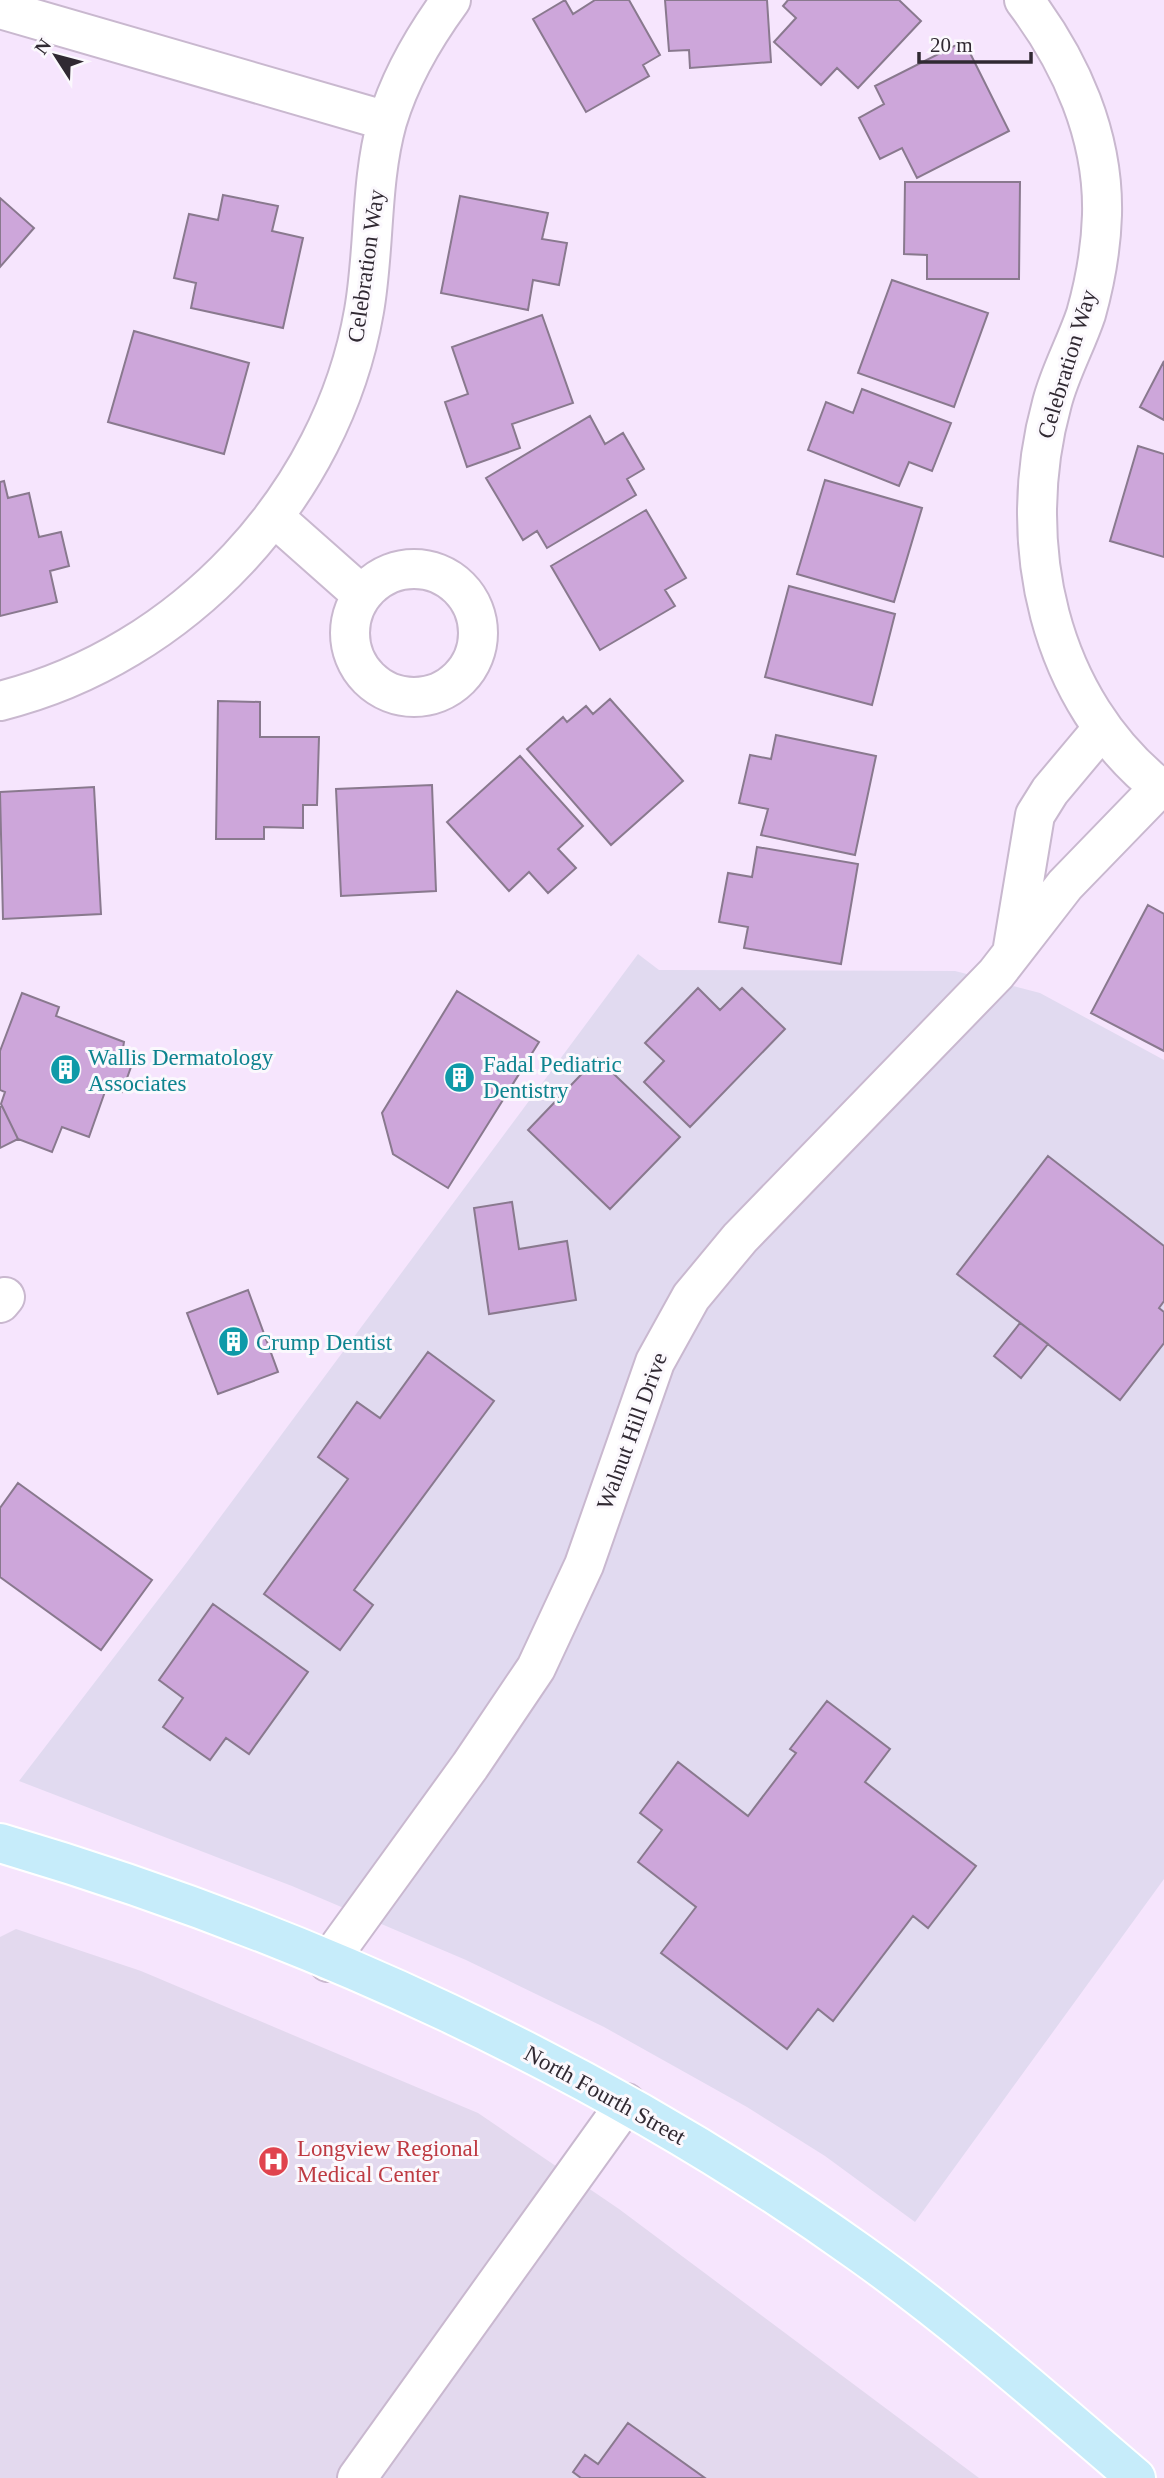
<svg xmlns="http://www.w3.org/2000/svg" width="1164" height="2478" font-family="'Times New Roman',serif">
  <rect width="100%" height="100%" fill="#f6e5fd"/>
  <path fill="#e1daf0" d="M638 954 659 970 955 971 1040 993 1164 1060V1879L915 2222 825 2156 747 2107 604 2027 466 1960 292 1886 19 1781 187 1562Z"/>
  <path fill="#e3d9ee" d="M16 1929 141 1971 478 2113 619 2209 979 2478H0V1937Z"/>
  <path fill="#cda6da" stroke="#89798e" stroke-width="2" d="M565 0 573 14 595 0H629L660 55 643 65 649 76 586 112 533 19Z
    M665 0H767L771 62 690 68 689 50 669 51Z
    M788 0H899L921 21 858 88 837 68 821 85 774 42 796 18 783 6Z
    M964 41 1009 131 917 178 902 148 880 159 859 118 884 104 875 86Z
    M905 182H1020L1019 279H927V255L904 254Z
    M223 195 278 206 272 231 303 238 283 328 191 308 196 283 174 278 189 214 218 220Z
    M460 196 548 213 542 239 567 243 559 285 533 280 528 310 441 293Z
    M0 198 34 228 0 267Z
    M892 280 988 313 954 407 858 373Z
    M542 315 573 403 512 424 520 448 467 467 445 402 468 394 452 347Z
    M134 331 249 363 224 454 108 422Z
    M1164 361V420L1140 407Z
    M862 389 951 423 932 471 909 462 899 486 808 450 826 402 853 413Z
    M590 416 605 444 623 433 644 469 627 479 636 495 547 548 537 531 523 540 486 478Z
    M1138 446 1164 454V557L1110 541Z
    M825 480 922 508 894 602 797 574Z
    M4 481 8 498 29 493 39 537 61 532 69 566 50 571 57 602 0 616V482Z
    M646 510 686 578 665 590 675 606 600 650 551 566Z
    M789 586 895 614 872 705 765 677Z
    M610 699 683 781 611 845 527 749 563 717 567 722 586 706 593 714Z
    M218 701 260 702V737H319L317 805H303V828L264 827V839H216Z
    M776 735 876 756 855 855 761 835 768 809 739 803 750 755 771 759Z
    M520 756 583 826 558 849 576 868 548 893 529 872 509 891 447 822Z
    M432 785 436 891 341 896 336 789Z
    M94 787 101 914 3 919 0 792Z
    M757 847 858 864 841 964 744 948 748 927 719 922 728 873 752 877Z
    M1148 905 1164 914V1051L1091 1013Z
    M698 988 720 1010 742 988 785 1029 690 1127 644 1082 664 1061 645 1043Z
    M457 991 539 1042 448 1188 393 1154 382 1113Z
    M22 993 59 1007 56 1016 124 1042 123 1048 136 1053 122 1092 107 1086 89 1137 62 1127 52 1152 18 1139 1 1104 5 1092 0 1090V1051Z
    M597 1058 680 1137 610 1209 528 1130Z
    M2 1106 18 1139 0 1148V1107Z
    M1048 1156 1164 1246V1301L1159 1308 1164 1312V1343L1120 1400 957 1274Z
    M512 1202 519 1249 567 1241 576 1300 489 1314 474 1208Z
    M248 1290 278 1372 218 1394 187 1313Z
    M1020 1323 1048 1344 1021 1378 994 1356Z
    M428 1352 494 1401 354 1590 373 1605 340 1650 264 1594 348 1479 318 1457 357 1402 380 1418Z
    M18 1483 152 1580 101 1650 0 1577V1508Z
    M213 1604 308 1672 249 1754 226 1738 210 1760 163 1727 183 1698 159 1680Z
    M827 1701 890 1749 865 1782 976 1866 928 1928 913 1916 833 2021 818 2009 787 2049 661 1953 696 1907 638 1862 662 1830 640 1813 678 1762 748 1816 796 1753 790 1749Z
    M628 2423 705 2478H581L573 2472 585 2455 598 2464Z"/>
  <g fill="none" stroke-linecap="round" stroke-linejoin="round">
    <defs>
      <path id="minor" d="M1024 0C1071 62 1104 136 1102 215 1101 248 1095 282 1086 314 1076 344 1060 372 1052 403 1014 540 1047 701 1164 791
        M0 9 387 121
        M274 517 362 595
        M350 633a64 64 0 1 1 128 0a64 64 0 1 1-128 0Z
        M0 701C182 656 332 496 364 311 375 249 370 183 387 122 400 78 424 37 451 0
        M1013 947 1035 815 1050 791 1102 729
        M0 1303 5 1297
        M328 1962 470 1766 536 1668 584 1565 655 1362 691 1297 740 1238 996 974 1065 885 1159 788
        M357 2478 626 2103"/>
      <path id="major" d="M0 1843C305 1933 601 2068 860 2253 957 2322 1046 2401 1136 2478"/>
    </defs>
    <use href="#minor" stroke="#c9b8cf" stroke-width="42"/>
    <use href="#major" stroke="#fff" stroke-width="42"/>
    <use href="#minor" stroke="#fff" stroke-width="38"/>
    <use href="#major" stroke="#c6ecfa" stroke-width="38"/>
  </g>
  <defs>
    <symbol id="building-disc" viewBox="-11 -11 22 22"><circle r="9.5" fill="#0f9aa8" stroke="#fbf8fd"/><path d="M-4-6H4V6H1V3H-1V6H-4ZM-2.5-4.3h1.7v1.8h-1.7ZM.8-4.3h1.7v1.8H.8ZM-2.5-1h1.7V.8h-1.7ZM.8-1h1.7V.8H.8Z" fill="#fff"/></symbol>
    <symbol id="hospital-disc" viewBox="-11 -11 22 22"><circle r="9.5" fill="#e0444e" stroke="#fbf8fd"/><path d="M-5-5h3v3.5h4V-5h3V5h-3V1.5h-4V5h-3Z" fill="#fff"/></symbol>
  </defs>
  <g fill-rule="evenodd">
    <use href="#building-disc" x="48" y="1052" width="35" height="35"/>
    <use href="#building-disc" x="442" y="1060" width="35" height="35"/>
    <use href="#building-disc" x="216" y="1324" width="35" height="35"/>
    <use href="#hospital-disc" x="256" y="2144" width="35" height="35"/>
  </g>
  <g text-anchor="middle" dominant-baseline="central" stroke-width="6" stroke-linejoin="round" paint-order="stroke">
    <g font-size="23" fill="#302932" stroke="#fbf8fd">
      <text transform="translate(366 266) rotate(-82)">Celebration Way</text>
      <text transform="translate(1067 364) rotate(-73)">Celebration Way</text>
      <text transform="translate(632 1431) rotate(-70)">Walnut Hill Drive</text>
      <text transform="translate(605 2095) rotate(29)">North Fourth Street</text>
    </g>
    <g font-size="23" fill="#0d838f" stroke="#fbf8fd" text-anchor="start">
      <text x="88" y="1057">Wallis Dermatology<tspan x="88" dy="26">Associates</tspan></text>
      <text x="483" y="1064">Fadal Pediatric<tspan x="483" dy="26">Dentistry</tspan></text>
      <text x="256" y="1342">Crump Dentist</text>
    </g>
    <g font-size="23" fill="#be3a42" stroke="#fbf8fd" text-anchor="start">
      <text x="297" y="2148">Longview Regional<tspan x="297" dy="26">Medical Center</tspan></text>
    </g>
  </g>
  <g transform="translate(56 56) rotate(306)" stroke="#fbf8fd" stroke-width="5" paint-order="stroke">
  <path d="M0-5L12 26L0 18L-12 26Z" fill="#302932"/>
  <text y="-10" font-size="19" font-weight="bold" text-anchor="middle" fill="#302932">N</text>
  </g>
  <path d="M919 52v10h112v-10" fill="none" stroke="#302932" stroke-width="3.5"/>
  <text x="930" y="52" font-size="21" fill="#302932" stroke="#fbf8fd" stroke-width="5" paint-order="stroke">20 m</text>
</svg>
